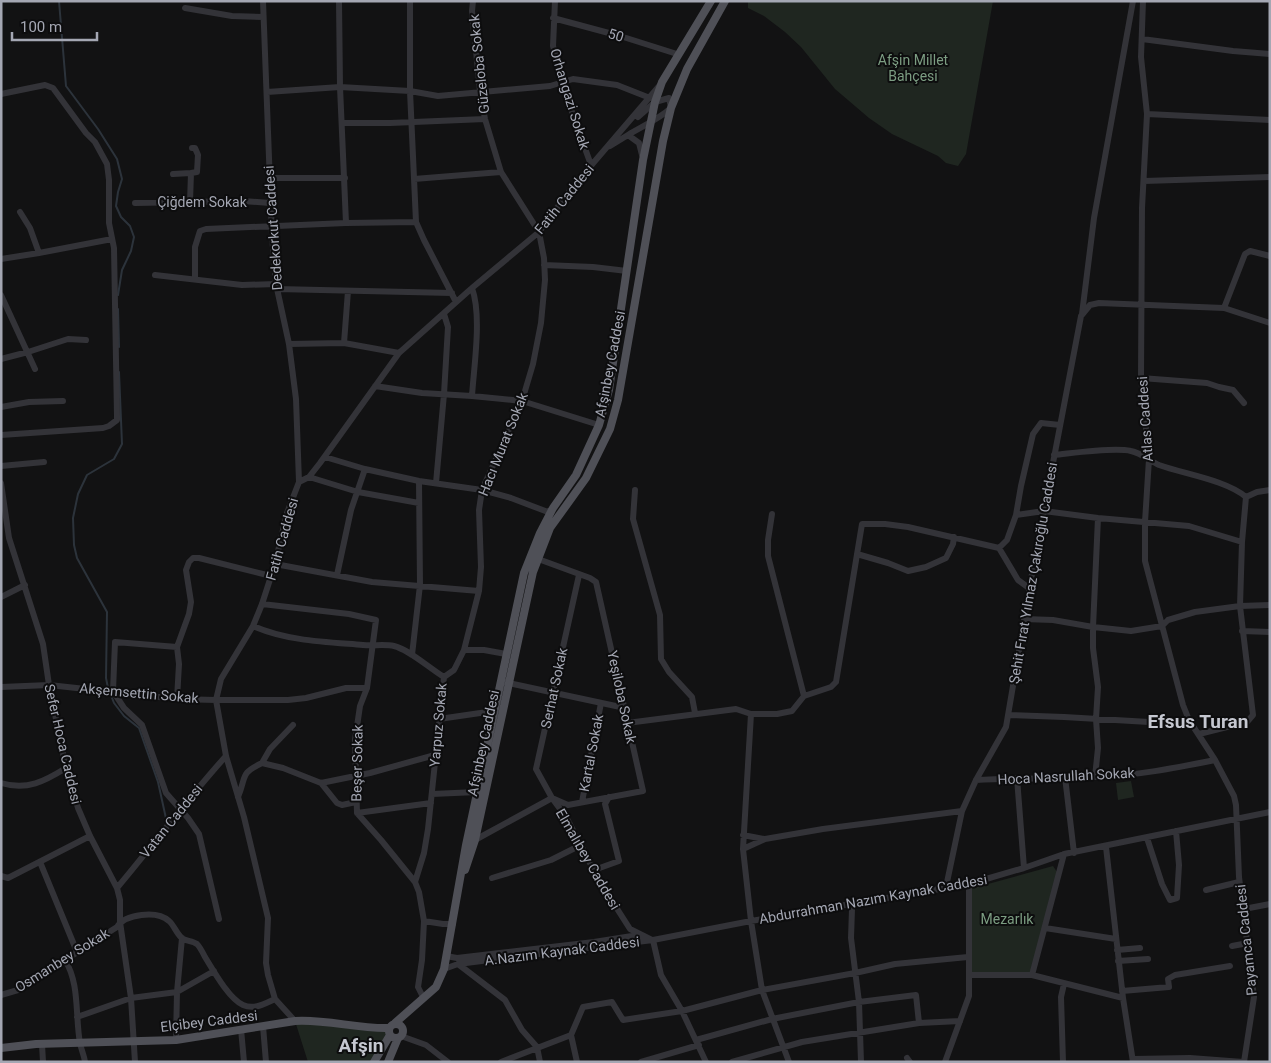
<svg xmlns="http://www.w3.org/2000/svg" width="1271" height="1063" font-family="Roboto,sans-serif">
  <rect width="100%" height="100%" fill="#121213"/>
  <path fill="#1f2620" d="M748 1H993L966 154 958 166 946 163 938 156 892 134 869 118 835 89 801 47 785 32 764 16 748 8Z
    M1131 781 1134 797 1118 800 1116 783Z
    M1053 866 1057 872 1032 975H969L970 889Z
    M295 1021 389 1028 388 1033 374 1062H308Z"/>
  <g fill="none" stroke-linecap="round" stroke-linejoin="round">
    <path stroke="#2c333b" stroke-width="2" d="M59 1 66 86 98 129 117 159 122 179 118 192 116 206 121 217 130 226 134 237 131 251 122 270 118 295
      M118 309 119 347
      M108 688 106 678 107 612 77 558 74 545 73 518 78 494 87 475 114 459 122 444 119 372
      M110 693 114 703 124 716 139 728 158 782 167 823"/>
    <path stroke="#333338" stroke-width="6" d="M263 1 272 236 276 284 289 344 296 399 299 482
      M339 1 340 87 346 223
      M410 1V91L416 222 424 240 456 302
      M555 1 553 46 567 98 591 165
      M1143 1 1141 57 1147 114 1142 208 1141 378 1149 459 1145 522V561L1183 705 1189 720 1215 760 1234 796 1236 805 1239 877 1254 997 1244 1062
      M185 8 232 16 263 17
      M553 18 620 36 677 54
      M1142 39 1233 51 1270 54
      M267 92 340 87 410 91 438 96 550 86 573 79 617 85 650 98
      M1 94 45 85 53 88 86 133 95 142 107 164 109 180V223L114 248 117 416V420L109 426 103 428 1 435
      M1147 114 1270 120
      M342 123H390L485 119
      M628 135C643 126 659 119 671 108L669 98 655 102 638 117
      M610 146 628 135 639 143 642 155
      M173 174 191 173
      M269 178H345
      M414 179 501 172
      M1144 181 1270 177
      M190 202 191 173 197 172 198 155 195 148H192
      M135 203 243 201 270 203
      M39 253 112 239
      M1 259 39 253 30 228 20 212
      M544 265 593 267 627 271
      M155 275 242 285 276 284
      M195 279V247L200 231 206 229 346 223 416 222
      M277 289 452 293
      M1 295 35 369
      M1224 308 1245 254 1250 251 1270 256
      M1082 314 1094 218 1133 1
      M344 343 348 291
      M289 344 344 343 399 353
      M1 359 28 352 68 339 86 340
      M1141 378 1207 383 1219 387 1233 390 1244 403
      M375 386 422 393 472 396 522 401 599 425
      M472 396C474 365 482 316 472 288
      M1 407 29 402 63 401
      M1054 455C1074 453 1114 447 1131 451 1141 453 1150 461 1159 465 1184 474 1226 480 1246 497L1242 542 1240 606 1253 715 1247 722 1199 734
      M325 457 365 469 419 481 482 490 511 498 548 512 552 509
      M1 466 44 462
      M309 477 358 492 419 503
      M1 483 9 538 43 644 49 685 66 768 78 808 90 836 117 888 120 900V922L131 998 135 1062
      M436 483 444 394 448 327 444 314
      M635 490 633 519 660 615 661 659 669 672 692 697 695 713
      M1246 497 1257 492 1270 490
      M772 514 768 540V556L804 696
      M1016 515 1044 511 1098 518 1189 526 1242 542
      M999 548 1007 540 1016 515 1021 486 1033 434 1041 423 1060 425
      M857 554 888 563 908 571 926 567 946 558 953 544 954 537
      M530 556 590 578 596 582 643 791 568 805 552 798 536 769 579 575
      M275 564 372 582 479 591
      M337 575 351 510 365 469
      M1 597 25 585
      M262 604 349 614 376 620 367 688 360 706 355 740 357 813 381 840 415 882 419 892 424 921 443 924H453
      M1024 619 1053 620 1093 627 1131 631 1162 626 1168 620 1195 612 1240 606 1270 605
      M253 626C287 641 327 642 363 645 373 646 385 644 394 646 410 650 429 668 444 677L428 829 424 853 415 882
      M1242 631 1270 632
      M177 647 115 642 113 691 124 708 142 725 166 793 188 818 199 834 219 919
      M464 650H484L506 654
      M412 655 420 585 419 481
      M444 677 454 670 464 650 479 591 481 567 479 510 482 490 522 401 533 364 541 323 545 280 544 258 539 232 501 172 485 119 480 91 472 11 473 1
      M504 682 625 708
      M1 687 49 685 177 699 216 700H288L306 698 346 688H367
      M177 699 179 664 177 647 189 614 191 602 186 570 189 562 193 558H199L271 576
      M751 714 743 849 751 921 762 990 789 1062
      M1008 715 1064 717 1166 723 1189 720
      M439 719 494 711
      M627 723 736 709 751 714H777L792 711 804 696 831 687 836 682 862 524H885L908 527 999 548 1018 580 1029 588
      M262 763 270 749 293 725
      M1065 777 1074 853
      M1095 777 1098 748 1096 719 1098 687 1093 648V627L1098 518
      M1017 778 1024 868
      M976 780C1016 778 1055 779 1094 777 1135 776 1175 768 1215 760
      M1 783C27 791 45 781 66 768
      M321 783 337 803 342 805 356 802
      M432 794 477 792
      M238 797C247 776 239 774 262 763L283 768 321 783 370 773 435 755
      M582 802 601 703
      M357 813 431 803
      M743 835 764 839
      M1147 838 1162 884 1170 900 1177 898 1179 865 1176 831
      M472 839 475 840 552 798 566 817 600 882 630 929 652 940
      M1106 847 1123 998 1133 1062
      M743 849 765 839 823 829 962 811
      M40 862 77 952
      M594 870 619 861 605 804 609 797
      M1 876 8 878 90 836
      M492 878 551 860 581 845
      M946 887 962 811 976 780 1006 727 1033 568 1081 316 1090 305 1099 303 1224 308 1270 323
      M117 888C154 844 188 798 226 756
      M1206 890 1239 882
      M851 905 852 909 851 938 859 1002 861 1062
      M1244 909 1270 904
      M1045 928 1116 939
      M653 940 661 975 682 1011 706 1062
      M1232 946 1248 943
      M1117 950 1140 948
      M446 956 457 958 594 942 632 936 642 938
      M65 960C80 984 75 1016 80 1043 81 1049 84 1055 85 1062
      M1118 961 1148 959
      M458 964 505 1000 522 1030 537 1047 540 1062
      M444 969 458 964 653 940 751 921 969 884 1024 868 1064 854 1270 812
      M969 975H1032L1123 998
      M1032 975 1064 854
      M1122 991 1169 987 1168 979 1175 975 1230 966
      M1 995 18 990 117 927C125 914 157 910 169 921 174 925 177 935 183 939 187 941 193 941 197 944 200 947 203 953 205 957 213 970 229 999 243 1005 254 1010 264 1004 275 999
      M423 997 418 987 422 960 424 921
      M77 1017 131 998 177 992 214 971
      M295 1021 275 999 268 975 266 963 268 918 244 817 226 756 216 700 221 679 253 626 262 604 275 564 287 513 299 482 309 477 320 463 399 353 472 288 539 232 571 189 660 85
      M263 1026 266 1062
      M241 1029 244 1062
      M571 1035 577 1062
      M401 1036 426 1045 448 1062
      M176 1040 177 992 182 938
      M696 1040 772 1019 859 1002 916 995 919 1023
      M42 1044 43 1062
      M907 1058 910 1062
      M1133 1059 1190 1058 1243 1062
      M501 1062 571 1035 583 1007 612 1002 623 1020 682 1011 762 990 855 973 895 964 968 957
      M641 1062 699 1045
      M732 1062 802 1042 919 1023 960 1021
      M945 1062 969 996V884
      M1063 1062 1061 997 1064 984"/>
    <path stroke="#4f5057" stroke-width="8" d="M465 870 475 840 533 572 550 528 586 478 610 429 618 400 663 141 671 108 687 69 725 1
      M395 1023 436 987 444 969 466 845 524 573 540 533 553 508 576 475 599 425 609 390 643 160 655 102 662 82 711 1
      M389 1031a7 7 0 1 1 14 0a7 7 0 1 1-14 0Z
      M1 1048 36 1044 176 1040 295 1021C327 1019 357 1029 389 1028
      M374 1062 390 1035
      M388 1062 398 1038"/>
  </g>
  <g text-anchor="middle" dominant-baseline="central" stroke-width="4" stroke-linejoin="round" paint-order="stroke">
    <g font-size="14" fill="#a4a7b3" stroke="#0d0d0e">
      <text transform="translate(616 35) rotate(17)">50</text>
      <text transform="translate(479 64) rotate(-96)">Güzeloba Sokak</text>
      <text transform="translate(570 99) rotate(73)">Orhangazi Sokak</text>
      <text transform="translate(564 199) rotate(-51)">Fatih Caddesi</text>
      <text x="202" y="202">Çiğdem Sokak</text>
      <text transform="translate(273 228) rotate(-94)">Dedekorkut Caddesi</text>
      <text transform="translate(610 364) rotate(-79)">Afşinbey Caddesi</text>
      <text transform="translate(1145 419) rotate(-94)">Atlas Caddesi</text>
      <text transform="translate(503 444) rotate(-68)">Hacı Murat Sokak</text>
      <text transform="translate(282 539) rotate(-74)">Fatih Caddesi</text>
      <text transform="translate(1033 573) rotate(-80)">Şehit Fırat Yılmaz Çakıroğlu Caddesi</text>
      <text transform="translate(554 688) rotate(-78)">Serhat Sokak</text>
      <text transform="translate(139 693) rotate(5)">Akşemsettin Sokak</text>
      <text transform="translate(622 697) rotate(78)">Yeşiloba Sokak</text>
      <text transform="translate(438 725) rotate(-85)">Yarpuz Sokak</text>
      <text transform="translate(483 743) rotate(-78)">Afşinbey Caddesi</text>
      <text transform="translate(63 744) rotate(77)">Sefer Hoca Caddesi</text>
      <text transform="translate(591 753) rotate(-79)">Kartal Sokak</text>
      <text transform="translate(357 763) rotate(-89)">Beşer Sokak</text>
      <text transform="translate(1066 776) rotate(-3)">Hoca Nasrullah Sokak</text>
      <text transform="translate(171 821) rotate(-51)">Vatan Caddesi</text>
      <text transform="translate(588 859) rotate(60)">Elmalıbey Caddesi</text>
      <text transform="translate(873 899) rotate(-10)">Abdurrahman Nazım Kaynak Caddesi</text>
      <text transform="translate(1246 940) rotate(-96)">Payamca Caddesi</text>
      <text transform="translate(562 951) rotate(-7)">A.Nazım Kaynak Caddesi</text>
      <text transform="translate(62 960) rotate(-32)">Osmanbey Sokak</text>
      <text transform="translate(209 1021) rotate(-7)">Elçibey Caddesi</text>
    </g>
    <g font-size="14" fill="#7c9d82" stroke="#0d0d0e">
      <text x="913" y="60">Afşin Millet<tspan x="913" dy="16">Bahçesi</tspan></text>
      <text x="1007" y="919">Mezarlık</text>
    </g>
    <g font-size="19" font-weight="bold" fill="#c5c7d0" stroke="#0d0d0e">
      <text x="1198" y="721">Efsus Turan</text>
      <text x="361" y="1045">Afşin</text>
    </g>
  </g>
  <rect width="1271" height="1063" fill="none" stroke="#a4a7b3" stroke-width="5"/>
  <path d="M12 32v8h85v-8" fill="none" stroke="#a4a7b3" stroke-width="2.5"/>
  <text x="20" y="32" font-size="15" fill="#a4a7b3" stroke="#0d0d0e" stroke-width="4" paint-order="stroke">100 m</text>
</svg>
